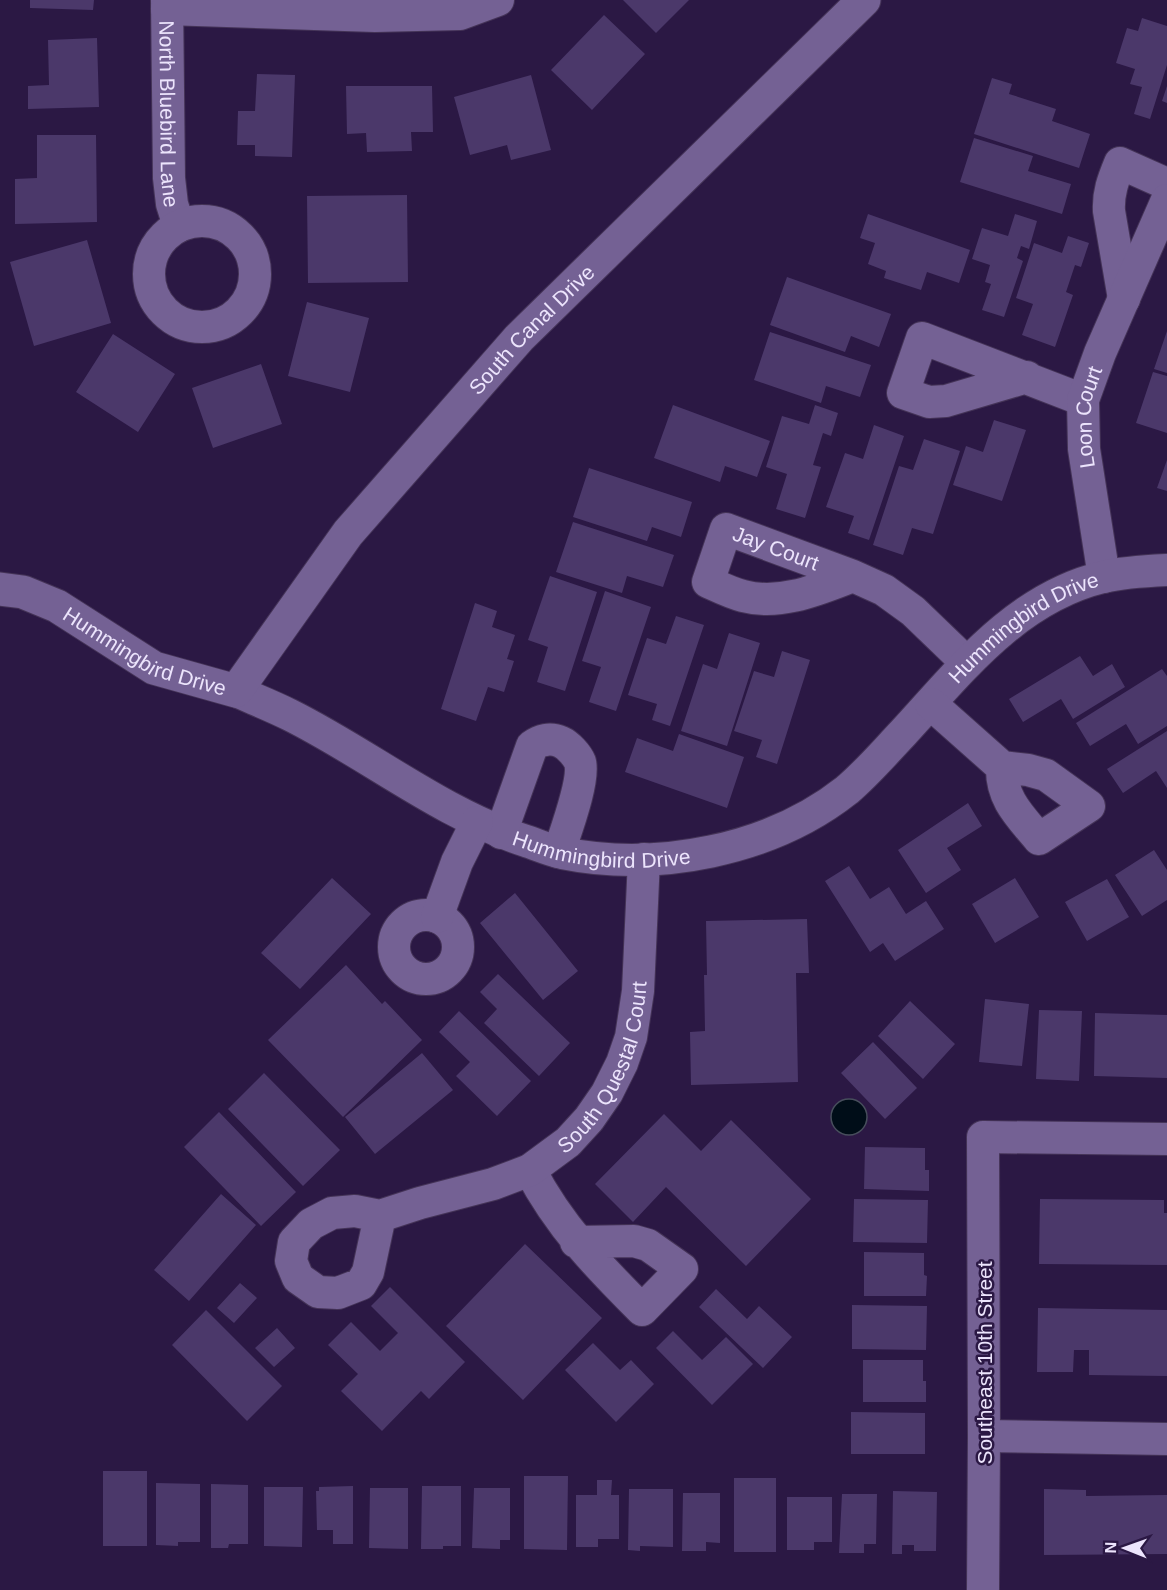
<svg xmlns="http://www.w3.org/2000/svg" width="1167" height="1590" font-family="Arial,sans-serif">
  <rect width="100%" height="100%" fill="#2b1844"/>
  <path fill="#000d18" stroke="#474e5c" stroke-width="1.5" d="M831 1117a18 18 0 1 1 36 0a18 18 0 1 1-36 0Z"/>
  <path fill="#4b386a" d="M30 0H94L93 10 30 8Z
    M623 0H689L656 33Z
    M604 15 645 54 592 110 551 70Z
    M1142 18 1167 26V65L1150 119 1134 114 1142 87 1130 84 1135 69 1116 63 1127 28 1138 31Z
    M97 38 99 107 28 109V86L49 85 48 40Z
    M257 74 295 75 292 157 255 156V145H237L238 111H255Z
    M531 75 551 150 511 160 507 145 470 155 454 97Z
    M992 78 1012 84 1009 94 1056 109 1052 121 1090 134 1079 168 974 134Z
    M346 86H432L433 132H411L412 151 367 152 366 133 347 134Z
    M1167 86V103L1162 101Z
    M37 135H96L97 222 15 224V179L37 178Z
    M974 138 1033 156 1028 171 1071 184 1062 214 960 182Z
    M407 195 408 282 308 283 307 196Z
    M868 214 970 250 959 283 927 272 921 290 884 278 886 271 868 264 875 243 860 238Z
    M1015 214 1037 221 1029 249 1021 246 1017 258 1023 261 1004 317 982 310 991 284 985 282 990 265 972 259 982 228 1008 236Z
    M1068 236 1089 243 1081 267 1075 265 1066 292 1073 295 1055 347 1022 335 1033 304 1016 298 1034 243 1062 253Z
    M87 240 111 323 34 346 10 262Z
    M787 277 891 314 879 347 851 336 845 352 770 325Z
    M307 302 369 318 350 392 288 376Z
    M1167 331V373L1154 369Z
    M770 332 871 365 860 397 826 386 821 403 754 380Z
    M113 334 175 374 138 432 76 392Z
    M261 364 282 424 213 448 192 388Z
    M1153 372 1167 376V433L1136 423Z
    M673 405 770 441 757 477 725 466 720 482 654 458Z
    M815 405 838 413 831 436 823 433 813 465 821 467 805 518 776 509 787 474 766 467 782 416 809 424Z
    M994 420 1026 430 1002 501 953 485 966 446 983 452Z
    M874 425 904 436 869 540 848 533 854 516 826 507 845 453 863 459Z
    M924 439 960 451 933 534 912 528 903 555 873 545 899 466 913 470Z
    M1167 460V491L1157 488Z
    M589 468 692 502 681 537 652 527 647 541 573 517Z
    M573 522 674 555 663 587 627 576 622 593 556 572Z
    M550 576 597 592 565 691 537 682 548 647 528 640Z
    M605 591 651 607 616 711 589 702 601 667 582 661Z
    M475 603 497 611 492 627 515 635 507 659 514 661 504 692 488 687 476 721 441 709Z
    M676 616 704 625 670 726 652 720 657 704 628 695 647 638 666 644Z
    M729 633 760 643 727 746 681 731 703 664 717 669Z
    M782 651 810 660 777 764 756 757 762 740 734 731 754 671 774 677Z
    M1080 656 1093 676 1112 664 1125 687 1073 719 1061 699 1023 722 1009 699Z
    M1162 669 1167 676V726L1138 744 1126 724 1090 746 1076 723Z
    M1167 731V788L1156 771 1123 793 1107 769Z
    M679 734 744 757 727 808 625 772 637 738 673 751Z
    M968 803 982 826 947 848 961 870 926 893 898 850Z
    M1154 850 1167 870V900L1142 916 1115 875Z
    M849 866 870 899 889 887 906 914 926 901 944 929 895 961 883 943 870 952 825 881Z
    M332 878 371 914 300 989 261 953Z
    M1015 878 1039 917 995 943 972 904Z
    M1107 879 1129 917 1087 941 1065 902Z
    M515 893 578 971 543 1000 480 923Z
    M807 919 809 973H796L798 1082 691 1085 690 1032 705 1031 704 975H707L706 921Z
    M346 965 382 1004 385 1001 422 1040 343 1117 268 1040Z
    M498 974 570 1043 539 1076 484 1023 497 1009 480 992Z
    M985 999 1029 1004 1022 1066 979 1062Z
    M910 1001 955 1044 923 1079 878 1036Z
    M1039 1010 1082 1011 1079 1081 1036 1079Z
    M459 1011 531 1081 497 1116 456 1076 470 1062 439 1032Z
    M1095 1013 1167 1015V1078L1094 1076Z
    M873 1042 917 1088 885 1119 841 1073Z
    M422 1053 453 1090 375 1154 345 1117Z
    M264 1073 340 1150 303 1186 228 1109Z
    M219 1112 296 1192 261 1226 184 1147Z
    M664 1114 701 1151 731 1120 811 1199 746 1266 666 1187 633 1222 595 1184Z
    M865 1147 925 1148V1170H929V1191L864 1189Z
    M221 1194 256 1225 189 1301 154 1270Z
    M854 1199 928 1200 927 1243 853 1242Z
    M1040 1199 1164 1200V1213H1167V1265L1039 1264Z
    M525 1244 602 1318 523 1400 446 1326Z
    M864 1252 924 1253V1275L927 1276 926 1296H864Z
    M240 1283 257 1298 234 1323 217 1308Z
    M390 1287 465 1362 429 1399 421 1391 382 1431 341 1391 358 1374 328 1345 351 1322 380 1351 398 1333 371 1306Z
    M716 1289 747 1319 759 1306 792 1337 763 1368 699 1307Z
    M852 1305 927 1306 926 1350 852 1349Z
    M1038 1308 1167 1310V1376L1089 1375V1350H1074L1073 1372H1037Z
    M206 1310 282 1386 247 1421 172 1345Z
    M277 1328 295 1348 274 1367 255 1348Z
    M673 1331 702 1360 726 1337 753 1364 712 1405 656 1348Z
    M593 1343 620 1370 631 1360 654 1384 616 1422 565 1370Z
    M863 1360H923V1381H926V1402H863Z
    M851 1412 925 1413V1454H851Z
    M103 1471H147V1546H103Z
    M524 1476H568L567 1550 524 1549Z
    M734 1478H776V1552H734Z
    M597 1480H612L611 1495H619V1539H598V1547H576V1495H597Z
    M156 1483 200 1484V1542H178V1546L156 1545Z
    M211 1484 248 1485V1544H229L228 1548H211Z
    M353 1486V1544H333V1530H317L316 1491H319V1487Z
    M422 1486H461V1546H443V1549H421Z
    M264 1487H303L302 1547 264 1546Z
    M370 1488H408V1549L369 1548Z
    M474 1488H510V1540H500V1549L472 1548Z
    M629 1489H673V1547L640 1546V1551L628 1550Z
    M1044 1489 1086 1490V1496L1167 1495V1554L1044 1555Z
    M893 1491 937 1492 936 1551H914V1545H902V1554H892Z
    M683 1493H720V1543L706 1542V1551H682Z
    M842 1494H877L876 1544H864V1553H839Z
    M787 1497H832V1542H814V1550H787Z"/>
  <g fill="none" stroke-linecap="round" stroke-linejoin="round">
    <defs>
      <g id="street">
        <path id="s1" d="M167 0 169 178 172 204 179 226"/>
        <path d="M167 9 375 16 460 14 498 0"/>
        <circle cx="202" cy="274" r="53"/>
        <path d="M1124 299 1109 211C1108 193 1113 180 1120 163L1167 184"/>
        <path d="M1027 377 946 401 929 402 903 393 922 338 1083 400"/>
        <path id="s2" d="M853 576C819 589 781 606 743 596 731 593 719 587 708 582L726 529 853 576 884 590 913 611 967 663"/>
        <path id="s3" d="M1104 577 1084 449 1083 400 1100 353 1167 200"/>
        <path id="s4" d="M236 691C254 699 272 706 290 715 370 755 440 813 526 841 538 845 549 850 562 853 656 872 770 851 847 790 867 773 885 752 903 733 961 670 1016 598 1103 577 1124 572 1146 571 1167 570"/>
        <path d="M931 704 1002 767C1001 799 1020 816 1039 839L1089 806 1046 775 1028 770 1002 767"/>
        <path d="M501 833 532 746C540 740 550 737 561 742 568 745 577 755 580 762 585 780 565 833 559 852"/>
        <circle cx="426" cy="947" r="32"/>
        <path d="M437 917 457 862 477 822"/>
        <path d="M530 1170C559 1226 598 1266 642 1310L682 1269 648 1245 634 1241 576 1242"/>
        <path id="s5" d="M380 1216 368 1272 361 1284 338 1293 318 1292 298 1278 291 1261 294 1242 311 1224 332 1213 355 1211 380 1216 420 1203 493 1184 530 1170 568 1142 589 1119 607 1093 622 1063 631 1037 638 991 644 859"/>
        <path d="M984 1436 1167 1439"/>
        <path d="M983 1590 984 1436 983 1137 1167 1139"/>
      </g>
      <g id="secondary">
        <path id="s6" d="M0 589 23 592 57 606 154 668 236 691 348 533 519 338 864 0"/>
      </g>
    </defs>
    <use href="#street" stroke="#443357" stroke-width="34"/>
    <use href="#secondary" stroke="#443357" stroke-width="35"/>
    <use href="#street" stroke="#746194" stroke-width="32"/>
    <use href="#secondary" stroke="#746194" stroke-width="33"/>
  </g>
  <g text-anchor="middle" dominant-baseline="central" stroke-width="5" stroke-linejoin="round" paint-order="stroke">
    <g font-size="21" fill="#ece4fc" stroke="#2b1844">
      <text stroke="none"><textPath href="#s1" startOffset="114">North Bluebird Lane</textPath></text>
      <text stroke="none"><textPath href="#s6" startOffset="728">South Canal Drive</textPath></text>
      <text stroke="none"><textPath href="#s3" startOffset="162">Loon Court</textPath></text>
      <text stroke="none"><textPath href="#s2" startOffset="261">Jay Court</textPath></text>
      <text stroke="none"><textPath href="#s4" startOffset="908">Hummingbird Drive</textPath></text>
      <text stroke="none"><textPath href="#s6" startOffset="160">Hummingbird Drive</textPath></text>
      <text stroke="none"><textPath href="#s4" startOffset="404">Hummingbird Drive</textPath></text>
      <text stroke="none"><textPath href="#s5" startOffset="564">South Questal Court</textPath></text>
      <text transform="translate(984 1363) rotate(-90)">Southeast 10th Street</text>
    </g>
  </g>
  <g transform="translate(1125 1548) rotate(271)" stroke="#2b1844" stroke-width="4.5" paint-order="stroke">
  <path d="M0-4.5L10 22L0 15L-10 22Z" fill="#ece4fc"/>
  <text y="-9" font-size="16" font-weight="bold" text-anchor="middle" fill="#ece4fc">N</text>
  </g>
</svg>
